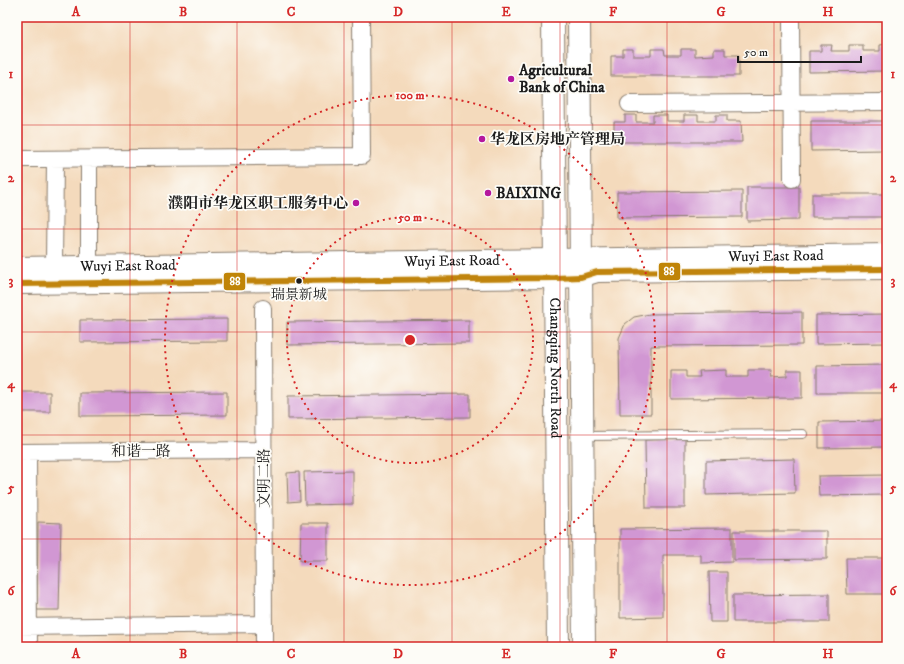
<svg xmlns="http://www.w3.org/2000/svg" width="904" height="664" font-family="'IM FELL DW Pica','Noto Serif SC',serif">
  <rect width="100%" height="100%" fill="#fdfcf7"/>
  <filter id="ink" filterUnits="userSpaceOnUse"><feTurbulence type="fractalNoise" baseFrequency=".025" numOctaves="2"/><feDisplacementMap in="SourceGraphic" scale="8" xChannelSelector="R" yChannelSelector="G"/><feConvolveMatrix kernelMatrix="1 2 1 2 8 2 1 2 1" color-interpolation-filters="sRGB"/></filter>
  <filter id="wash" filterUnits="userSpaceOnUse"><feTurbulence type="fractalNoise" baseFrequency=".012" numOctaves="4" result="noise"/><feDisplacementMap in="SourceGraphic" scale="16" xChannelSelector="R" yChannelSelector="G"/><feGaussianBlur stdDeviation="0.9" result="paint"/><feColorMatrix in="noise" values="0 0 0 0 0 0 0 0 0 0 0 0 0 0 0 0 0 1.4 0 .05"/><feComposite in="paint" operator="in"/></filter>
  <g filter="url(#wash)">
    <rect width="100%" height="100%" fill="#f4dabc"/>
    <g id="blocks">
      <path fill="#d197d3" d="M887 44V71L809 72V51H821V45H832L831 51H849V45H863V51H880V45Z
        M623 49H633V56H651V49H664L665 55H681V49H695V56L714 55V49H725V55H739V76H611V56H623Z
        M625 115H636V122H653V115H667V121H684V115H698V121H716V115H727V121H741L742 142H614V122H625Z
        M811 121H887V150L811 151Z
        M747 187H799V220L747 221Z
        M742 191V217L617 218V192Z
        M812 194H887V217H812Z
        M802 312V345L651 346V414H620L619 338 625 324 634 317 650 314Z
        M887 314V343L816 344V315Z
        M227 319V341L80 342V320Z
        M469 320V343L287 345V322Z
        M887 365V393H817V366Z
        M726 370V377H748V370H772L771 377 787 376V370H802V398L671 399V371H686V377H700L699 371Z
        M17 392H50V412H17Z
        M227 392V415L80 416V393Z
        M470 394V417L288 419V396Z
        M887 421V447L819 448V422Z
        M685 439V508H646L645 440Z
        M794 459 795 493 706 495V461Z
        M353 471V504L305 505 304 472Z
        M299 472 300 501 288 502 287 473Z
        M887 475V495L819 496 818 476Z
        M38 522 61 523 59 610H37Z
        M301 523H328V561H300Z
        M732 528V562L701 563V555H663V617L620 618V529Z
        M734 531H827V559L734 560Z
        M846 558H887V594H847Z
        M709 572H727V622H710Z
        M829 594V622H733V595Z"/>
    </g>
  </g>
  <g filter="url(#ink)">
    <use href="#blocks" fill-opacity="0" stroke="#887b6c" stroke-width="1"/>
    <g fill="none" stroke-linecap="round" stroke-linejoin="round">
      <defs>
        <path id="service" d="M583 436 803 434"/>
        <path id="minor" d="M791 17 792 179
          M629 104 887 102
          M17 159 362 156 361 17
          M89 159V266
          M54 267 55 159
          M263 308 264 647
          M17 452 264 450
          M28 452 29 647
          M17 627 264 624"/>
        <g id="tertiary">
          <path id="s1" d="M17 267 887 254"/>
          <path d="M17 284 555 278 581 277 597 272 887 269"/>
        </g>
        <g id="secondary">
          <path id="s2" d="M553 17 558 647"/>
          <path d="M579 17 584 647"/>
        </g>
      </defs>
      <use href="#service" stroke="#887b6c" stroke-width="10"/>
      <use href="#minor" stroke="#887b6c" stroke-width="18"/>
      <use href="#tertiary" stroke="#887b6c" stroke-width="22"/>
      <use href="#secondary" stroke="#887b6c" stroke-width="24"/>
      <use href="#service" stroke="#fff" stroke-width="8"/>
      <use href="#minor" stroke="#fff" stroke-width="16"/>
      <use href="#tertiary" stroke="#fff" stroke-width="20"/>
      <use href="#secondary" stroke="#fff" stroke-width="22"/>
      <defs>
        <path id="bus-1" d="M17 284 555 278 581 277 597 272 887 269"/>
      </defs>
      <use href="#bus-1" stroke="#fdfcf7" stroke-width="9"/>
      <use href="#bus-1" stroke="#c08407" stroke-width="6"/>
    </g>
  </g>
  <path fill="none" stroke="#d62828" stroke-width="1" stroke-opacity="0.55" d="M130 17V647M237 17V647M344 17V647M452 17V647M560 17V647M667 17V647M774 17V647M17 125H887M17 229H887M17 332H887M17 435H887M17 539H887"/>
  <g fill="none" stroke="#d62828" stroke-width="2" stroke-dasharray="2 4">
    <circle cx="410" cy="340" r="123"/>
    <circle cx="410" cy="340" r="245"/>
  </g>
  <g fill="#b5179e" stroke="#fdfcf7" stroke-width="1.5">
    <circle cx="511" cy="79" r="4"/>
    <circle cx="482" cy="139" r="4"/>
    <circle cx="488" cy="193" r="4"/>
    <circle cx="356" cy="203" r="4"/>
  </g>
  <circle fill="#1c1c1c" stroke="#fdfcf7" stroke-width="1.5" cx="299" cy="281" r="3.5"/>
  <g text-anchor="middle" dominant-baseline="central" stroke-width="3.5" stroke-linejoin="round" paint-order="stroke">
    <g font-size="14" fill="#1c1c1c" stroke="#fdfcf7">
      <text x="299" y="295">瑞景新城</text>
    </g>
    <g font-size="15" font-weight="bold" fill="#1c1c1c" stroke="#fdfcf7" text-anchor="start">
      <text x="519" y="70">Agricultural<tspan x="519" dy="17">Bank of China</tspan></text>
      <text x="490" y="139">华龙区房地产管理局</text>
      <text x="496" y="193">BAIXING</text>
      <text x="348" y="203" text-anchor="end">濮阳市华龙区职工服务中心</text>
    </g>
    <g font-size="15" fill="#1c1c1c" stroke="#fdfcf7">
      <text stroke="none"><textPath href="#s1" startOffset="759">Wuyi East Road</textPath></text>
      <text stroke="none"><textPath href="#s1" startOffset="435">Wuyi East Road</textPath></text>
      <text stroke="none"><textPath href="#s1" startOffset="111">Wuyi East Road</textPath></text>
      <text stroke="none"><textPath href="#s2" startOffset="351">Changqing North Road</textPath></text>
      <text x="141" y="451">和谐一路</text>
      <text transform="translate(264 478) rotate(-90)">文明二路</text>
    </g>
  </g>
  <circle cx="410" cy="340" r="6" fill="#d62828" stroke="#fdfcf7" stroke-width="2"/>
  <g font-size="12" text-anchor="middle" font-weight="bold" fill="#d62828" stroke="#fdfcf7" stroke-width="3.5" stroke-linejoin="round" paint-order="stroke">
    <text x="410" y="99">100 m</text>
    <text x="410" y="221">50 m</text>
  </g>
  <g stroke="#fdfcf7" stroke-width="1.5">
    <rect x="658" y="262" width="23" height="19" rx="4" fill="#c08407"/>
    <rect x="223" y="272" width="23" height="19" rx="4" fill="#c08407"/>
  </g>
  <g font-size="11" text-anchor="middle" font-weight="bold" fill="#fff">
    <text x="669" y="275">88</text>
    <text x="235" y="285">88</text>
  </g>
  <rect width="904" height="664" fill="none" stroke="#fdfcf7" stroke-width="44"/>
  <path d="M738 56v6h123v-6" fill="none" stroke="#1c1c1c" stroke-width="2"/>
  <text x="744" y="56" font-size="12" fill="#1c1c1c" stroke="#fdfcf7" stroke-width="3" paint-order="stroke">50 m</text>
  <rect x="22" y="22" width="860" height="620" fill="none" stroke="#d62828" stroke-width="1.5"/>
  <g font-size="13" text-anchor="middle" font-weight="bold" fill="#d62828">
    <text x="76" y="16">A</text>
    <text x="183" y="16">B</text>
    <text x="291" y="16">C</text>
    <text x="398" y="16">D</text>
    <text x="506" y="16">E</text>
    <text x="613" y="16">F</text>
    <text x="721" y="16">G</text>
    <text x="828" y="16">H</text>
    <text x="11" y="78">1</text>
    <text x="893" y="78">1</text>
    <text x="11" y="182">2</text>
    <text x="893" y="182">2</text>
    <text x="11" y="285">3</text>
    <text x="893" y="285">3</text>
    <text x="11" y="388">4</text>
    <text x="893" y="388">4</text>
    <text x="11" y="492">5</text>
    <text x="893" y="492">5</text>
    <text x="11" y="595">6</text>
    <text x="893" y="595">6</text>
    <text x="76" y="658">A</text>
    <text x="183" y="658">B</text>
    <text x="291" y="658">C</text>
    <text x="398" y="658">D</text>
    <text x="506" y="658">E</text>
    <text x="613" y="658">F</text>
    <text x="721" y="658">G</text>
    <text x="828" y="658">H</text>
  </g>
</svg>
